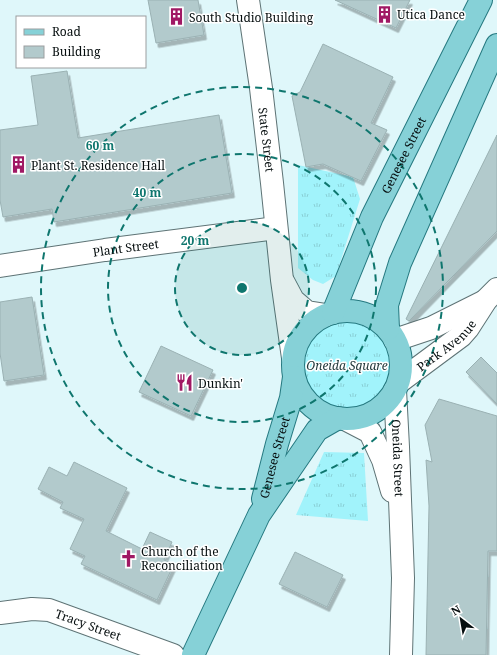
<svg xmlns="http://www.w3.org/2000/svg" width="497" height="655" font-family="'Noto Serif',serif">
  <defs>
    <pattern id="grass-tufts" width="24" height="20" patternUnits="userSpaceOnUse"><rect width="24" height="20" fill="#a1f3fb"/><path d="M3 7l-1-3M5 7V3M7 7l1-3M15 17l-1-3M17 17v-4M19 17l1-3" fill="none" stroke="#89cfd6"/></pattern>
    <filter id="shadow"><feDropShadow dx="2.5" dy="4.5" stdDeviation="0" flood-color="#0004"/></filter>
  </defs>
  <rect width="100%" height="100%" fill="#dff7fa"/>
  <path fill="url(#grass-tufts)" d="M298 165 353 177 360 199 336 276 323 284 313 280 298 268Z
    M294 365a53 53 0 1 1 106 0a53 53 0 1 1-106 0Z
    M324 452 364 453 368 521 296 515Z"/>
  <path fill="#b2cacc" stroke="#9ab1b3" filter="url(#shadow)" d="M148 0H198L204 35 156 43Z
    M335 0H410L396 28Z
    M323 44 393 77 371 123 387 130 361 181 323 164 306 167 292 96 300 92Z
    M67 71 78 138 219 115 232 193 54 222 52 209 3 217 0 200V130L38 125 31 76Z
    M497 135V231L409 321 406 319Z
    M32 297 44 375 4 381 0 353V302Z
    M161 346 213 370 191 416 139 392Z
    M481 357 497 373V404L466 372Z
    M439 399 497 416V551H488L486 655H426L429 506 426 460 432 462 425 425Z
    M74 462 127 488 106 531 142 549 150 532 172 542 164 560 174 564 157 600 81 564 85 556 70 549 84 519 60 508 63 502 38 489 49 467 67 476Z
    M295 552 343 575 327 607 279 584Z"/>
  <g fill="none" stroke-linecap="round" stroke-linejoin="round">
    <defs>
      <g id="minor">
        <path id="s1" d="M248 0 261 88 272 183 282 280 293 358"/>
        <path id="s2" d="M0 266 105 250 276 228"/>
        <path d="M284 283 293 300 307 312 326 315"/>
        <path d="M395 340 431 328 485 301"/>
        <path id="s3" d="M399 382 461 336 468 328 486 300 497 289"/>
        <path id="s4" d="M395 390 398 447 403 578 401 655"/>
        <path d="M345 419 370 432 383 460 392 491"/>
        <path id="s5" d="M0 613 32 609 49 610 173 655"/>
      </g>
      <g id="major">
        <circle cx="347" cy="365" r="54"/>
        <path id="s6" d="M333 313 372 217 481 0"/>
        <path d="M388 329 387 305 400 263 497 45"/>
        <path id="s7" d="M263 499 277 444 291 398 294 377"/>
        <path d="M193 655 259 515 317 430 338 418"/>
      </g>
    </defs>
    <use href="#minor" stroke="#5e7375" stroke-width="24"/>
    <use href="#major" stroke="#257980" stroke-width="24"/>
    <use href="#minor" stroke="#fff" stroke-width="22"/>
    <use href="#major" stroke="#86d1d7" stroke-width="22"/>
  </g>
  <circle cx="242" cy="288" r="67" fill="#0f766e" fill-opacity=".12"/>
  <g fill="none" stroke="#0f766e" stroke-width="2" stroke-dasharray="7 5">
    <circle cx="242" cy="288" r="67"/>
    <circle cx="242" cy="288" r="134"/>
    <circle cx="242" cy="288" r="201"/>
  </g>
  <defs>
    <symbol id="building-bare" viewBox="-9 -9 18 18"><path d="M-4-6H4V6H1V3H-1V6H-4ZM-2.5-4.3h1.7v1.8h-1.7ZM.8-4.3h1.7v1.8H.8ZM-2.5-1h1.7V.8h-1.7ZM.8-1h1.7V.8H.8Z" fill="#a01864" stroke="#fff" stroke-width="2.5" paint-order="stroke"/></symbol>
    <symbol id="restaurant-bare" viewBox="-9 -9 18 18"><path d="M-5-6h1v4h1v-4h1v4h1v-4h1v5L-1.5 .5V6h-2V.5L-5-1ZM5-6V6H3V1.5H1.5Q1.5-4 5-6Z" fill="#a01864" stroke="#fff" stroke-width="2.5" paint-order="stroke"/></symbol>
    <symbol id="church-bare" viewBox="-9 -9 18 18"><path d="M-1.2-6h2.4v3.5h3.3v2.4h-3.3V6h-2.4V-.1h-3.3v-2.4h3.3Z" fill="#a01864" stroke="#fff" stroke-width="2.5" paint-order="stroke"/></symbol>
  </defs>
  <g fill-rule="evenodd">
    <use href="#building-bare" x="372" y="2" width="25" height="25"/>
    <use href="#building-bare" x="164" y="4" width="25" height="25"/>
    <use href="#building-bare" x="6" y="152" width="25" height="25"/>
    <use href="#restaurant-bare" x="172" y="370" width="25" height="25"/>
    <use href="#church-bare" x="116" y="546" width="25" height="25"/>
  </g>
  <g text-anchor="middle" dominant-baseline="central" stroke-width="3" stroke-linejoin="round" paint-order="stroke">
    <g font-size="12" fill="#050d0e" stroke="#fff" text-anchor="start">
      <text x="397" y="14">Utica Dance</text>
      <text x="189" y="17">South Studio Building</text>
      <text x="31" y="165">Plant St. Residence Hall</text>
      <text x="198" y="383">Dunkin'</text>
      <text x="141" y="551">Church of the<tspan x="141" dy="14">Reconciliation</tspan></text>
    </g>
    <g font-size="12" fill="#050d0e" stroke="#fff">
      <text stroke="none"><textPath href="#s1" startOffset="141">State Street</textPath></text>
      <text stroke="none"><textPath href="#s6" startOffset="173">Genesee Street</textPath></text>
      <text stroke="none"><textPath href="#s2" startOffset="127">Plant Street</textPath></text>
      <text stroke="none"><textPath href="#s3" startOffset="60">Park Avenue</textPath></text>
      <text stroke="none"><textPath href="#s7" startOffset="43">Genesee Street</textPath></text>
      <text stroke="none"><textPath href="#s4" startOffset="68">Oneida Street</textPath></text>
      <text stroke="none"><textPath href="#s5" startOffset="91">Tracy Street</textPath></text>
    </g>
    <g font-size="12" font-style="italic" fill="#243b3e" stroke="#fff">
      <text x="347" y="365">Oneida Square</text>
    </g>
  </g>
  <circle cx="242" cy="288" r="6" fill="#0f766e" stroke="#fff" stroke-width="2"/>
  <g font-size="12" text-anchor="middle" font-weight="bold" fill="#0f766e" stroke="#fff" stroke-width="3" stroke-linejoin="round" paint-order="stroke">
    <text x="100" y="150">60 m</text>
    <text x="147" y="197">40 m</text>
    <text x="195" y="245">20 m</text>
  </g>
  <rect x="16" y="16" width="130" height="52" fill="#ffffff" stroke="#9b9e9f"/>
  <rect x="24" y="29" width="20" height="6" fill="#86d1d7" stroke="#9b9e9f"/>
  <text x="52" y="36" font-size="12" fill="#050d0e">Road</text>
  <rect x="24" y="46" width="20" height="12" fill="#b2cacc" stroke="#9b9e9f"/>
  <text x="52" y="56" font-size="12" fill="#050d0e">Building</text>
  <g transform="translate(461 619) rotate(329)" stroke="#ffffff" stroke-width="3" paint-order="stroke">
  <path d="M0-3L7 15L0 10L-7 15Z" fill="#050d0e"/>
  <text y="-6" font-size="11" font-weight="bold" text-anchor="middle" fill="#050d0e">N</text>
  </g>
</svg>
